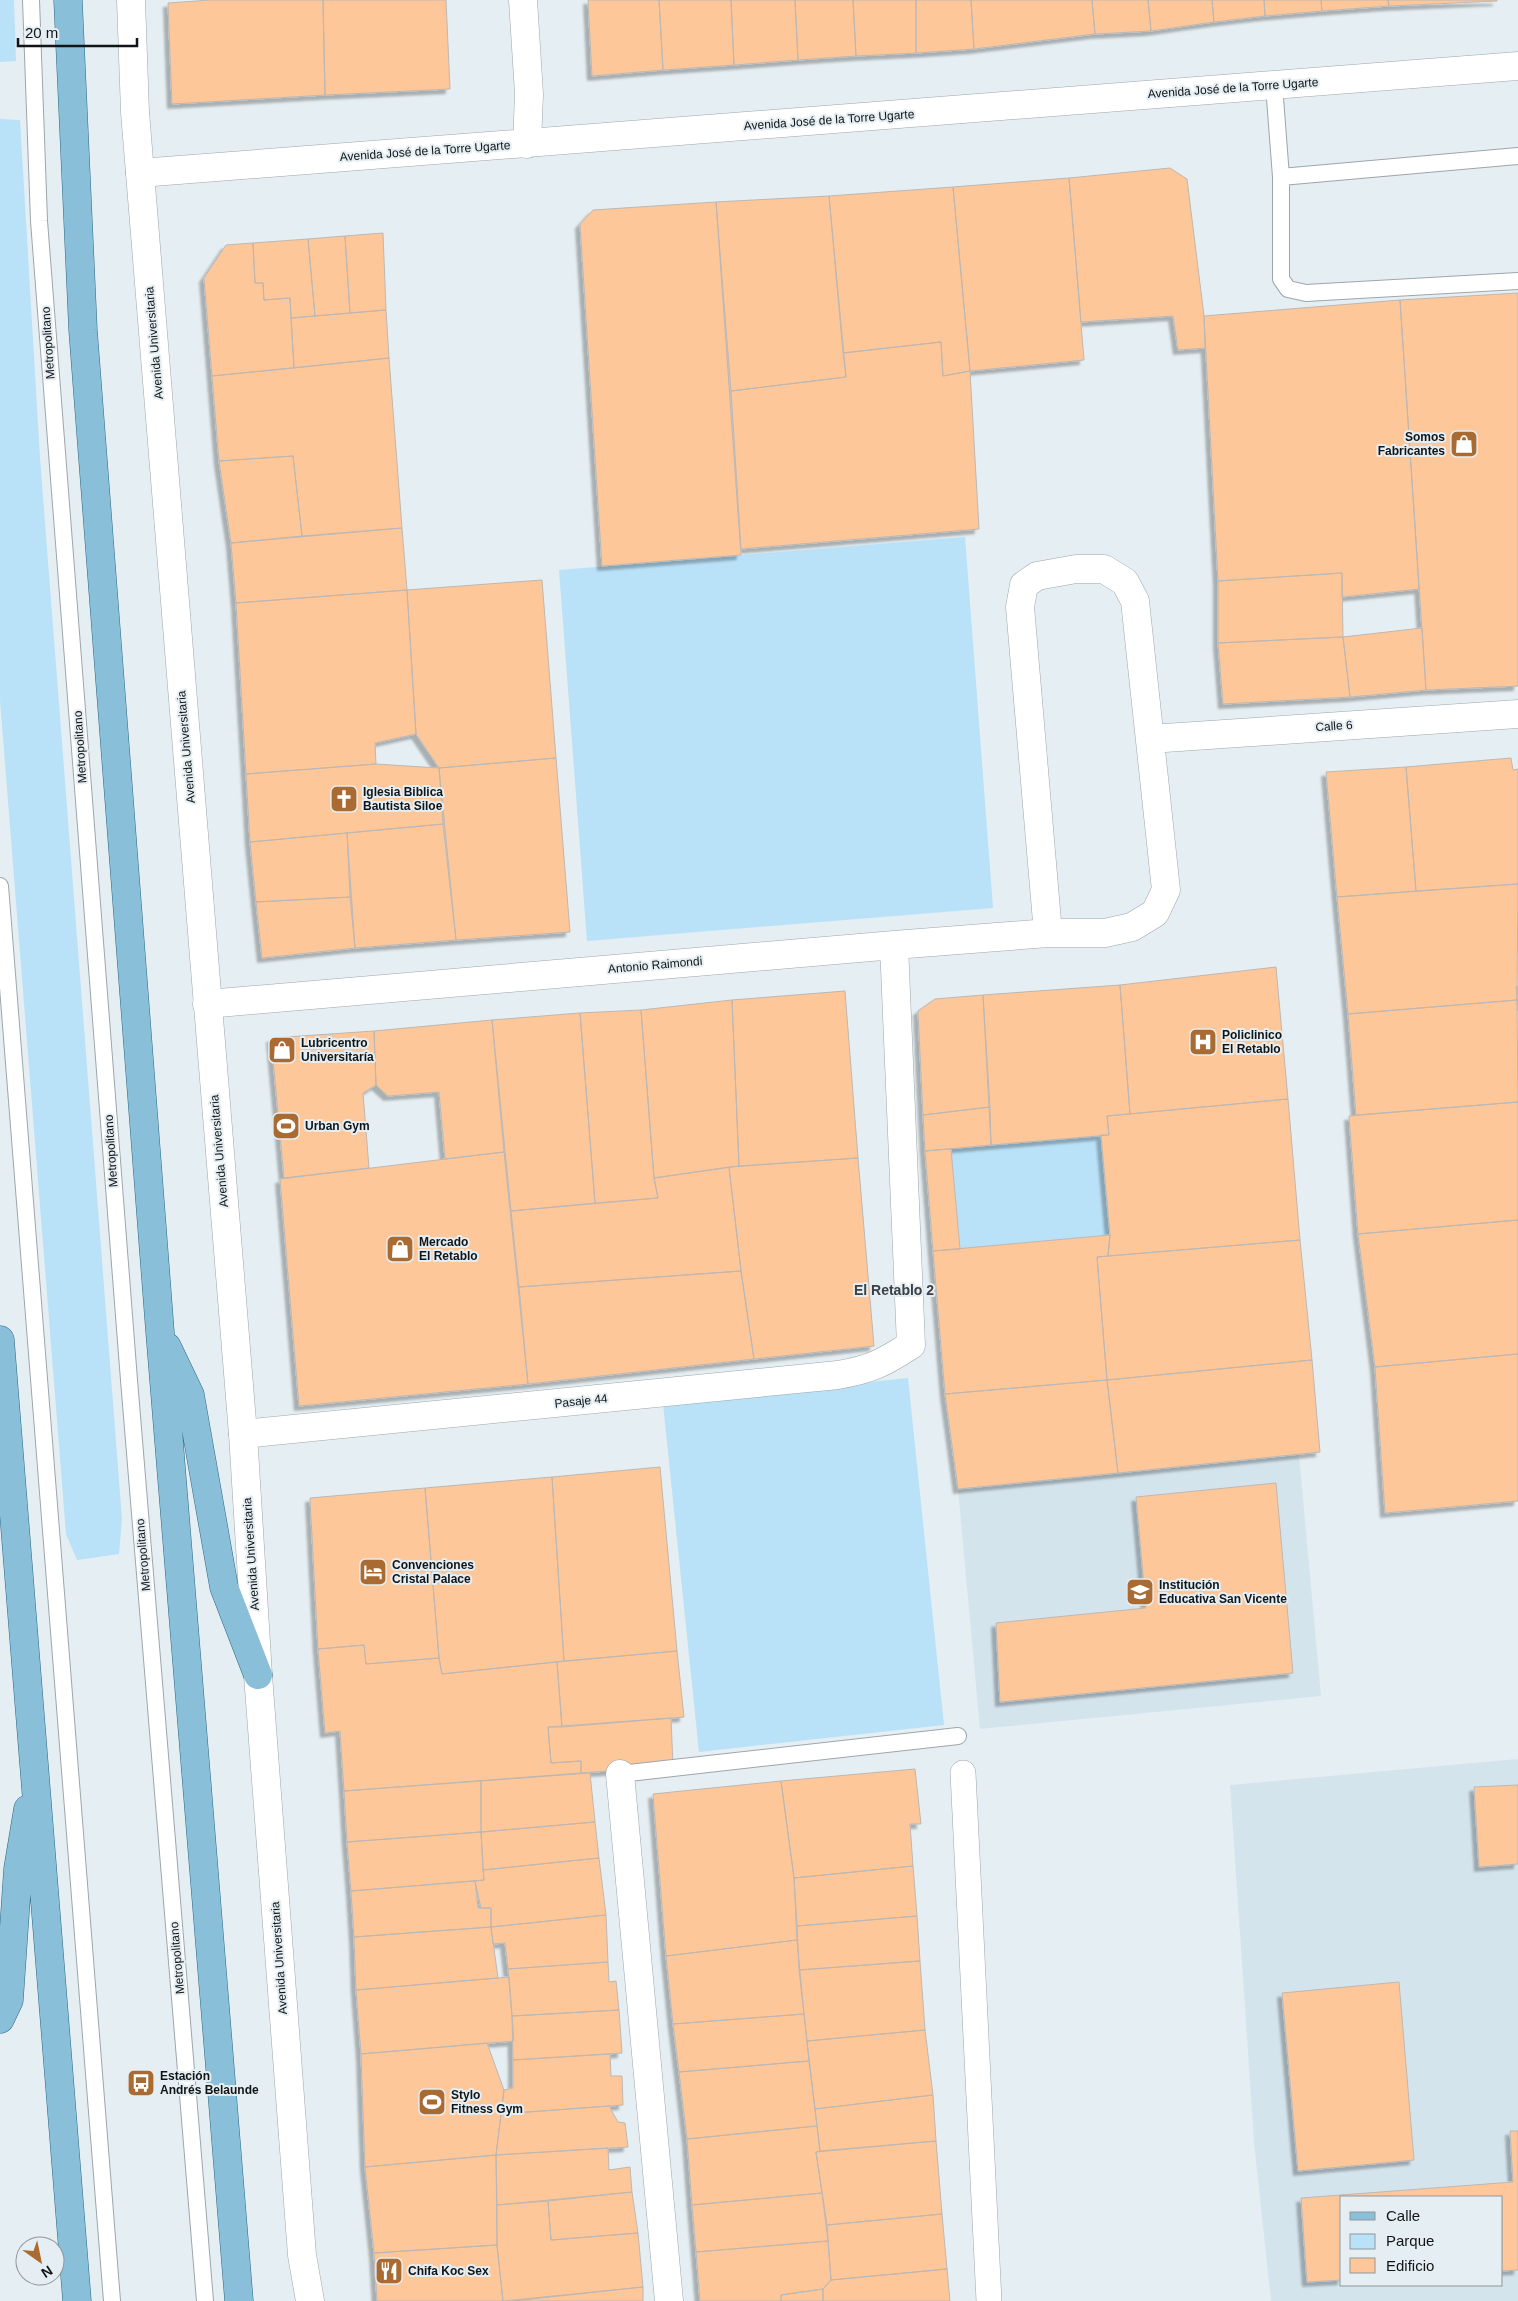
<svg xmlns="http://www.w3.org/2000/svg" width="1518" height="2301" font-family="Arial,sans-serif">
  <defs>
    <filter id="shadow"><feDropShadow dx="-4.5" dy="4.5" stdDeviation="1" flood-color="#0004"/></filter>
  </defs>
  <rect width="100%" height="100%" fill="#e5eef2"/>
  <path fill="#d4e4ed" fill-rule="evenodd" d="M1299 1455 1321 1696 980 1729 958 1489Z
    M1518 1759V2301H1271L1254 2142 1230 1785ZM1342 2197H1502V2285H1342Z"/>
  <path fill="#b9e1f8" d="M0 0H14L16 61 0 62Z
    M0 119 20 120 40 458 122 1519 119 1554 77 1560 66 1534 0 700Z
    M965 537 993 908 587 941 559 570Z
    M1101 1135 1110 1235 960 1249 951 1149Z
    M908 1378 944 1725 699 1752 663 1404Z"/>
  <path fill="#fec799" stroke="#beb7b2" filter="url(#shadow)" d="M210 0H323L325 95 172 104 168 3Z
    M323 0H446L450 89 325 95Z
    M588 0H659L663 70 592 76Z
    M659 0H731L734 65 663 70Z
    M731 0H795L798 60 734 65Z
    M795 0H853L856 56 798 60Z
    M853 0H916V53L856 56Z
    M916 0H971L974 49 916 53Z
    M971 0H1092L1095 34 974 49Z
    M1092 0H1148L1151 31 1095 34Z
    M1148 0H1212L1214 22 1151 31Z
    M1212 0H1264L1265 16 1214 22Z
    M1264 0H1321L1322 11 1265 16Z
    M1321 0H1388L1389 6 1322 11Z
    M1388 0H1497V1L1389 6Z
    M1170 168 1187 179 1204 316 1205 348 1178 350 1173 316 1081 322 1069 178Z
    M1069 178 1084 360 970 371 953 187Z
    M953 187 970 371 943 376 941 342 843 353 829 196Z
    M829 196 846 377 731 391 716 202Z
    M716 202 741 555 602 566 580 224 593 210Z
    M383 233 386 310 350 313 345 236Z
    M345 236 350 313 315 316 308 239Z
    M308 239 315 316 291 318 290 298 264 300 263 283H255L253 243Z
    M253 243 255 283H263L264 300 290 298 294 368 212 376 204 278 226 245Z
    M1518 293V686L1426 690 1400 300Z
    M1400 300 1419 589 1342 597V573L1218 581 1204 316Z
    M386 310 389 358 294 368 291 318Z
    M941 342 943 376 970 371 979 529 741 549 731 391 846 377 843 353Z
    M389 358 402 528 302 536 293 456 219 461 212 376Z
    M293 456 302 536 231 543 219 461Z
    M402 528 407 590 236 603 231 543Z
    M1342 573 1343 637 1218 643V581Z
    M542 580 556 758 439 768 416 734 407 590Z
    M407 590 416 734 375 743 376 764 246 774 236 603Z
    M1422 628 1426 690 1350 697 1343 637Z
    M1343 637 1350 697 1223 704 1218 643Z
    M556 758 570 932 456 940 439 768Z
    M1511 758 1513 770 1518 769V884L1416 891 1406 767Z
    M376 764 439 768 443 824 250 842 246 774Z
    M1406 767 1416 891 1337 897 1326 772Z
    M443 824 456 940 355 948 347 833Z
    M347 833 350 897 256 902 250 842Z
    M1518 884 1517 1000 1348 1014 1337 897Z
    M350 897 355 948 262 958 256 902Z
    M1276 967 1288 1099 1130 1114 1120 985Z
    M1120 985 1130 1114 1107 1116 1109 1135 991 1145 983 995Z
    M1518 986V1011L1516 987Z
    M845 991 858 1158 739 1166 732 1000Z
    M983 995 990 1107 923 1115 918 1011 935 999Z
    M732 1000 739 1166 654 1178 641 1010Z
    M1517 1000 1518 1102 1356 1115 1348 1014Z
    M641 1010 654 1178 658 1198 595 1203 580 1013Z
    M580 1013 595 1203 511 1211 492 1020Z
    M492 1020 504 1152 445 1159 439 1092 388 1096 376 1085 374 1031Z
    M374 1031 376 1085 363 1093 369 1168 284 1178 271 1038Z
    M1288 1099 1300 1240 1108 1256 1110 1235 1101 1135H1109L1107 1116Z
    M1518 1102V1220L1358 1234 1349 1116Z
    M990 1107 991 1145 925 1151 923 1115Z
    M951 1149 960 1249 933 1251 925 1151Z
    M504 1152 528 1384 299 1406 280 1179Z
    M858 1158 874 1346 754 1359 741 1271 729 1167Z
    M729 1167 741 1271 519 1287 511 1211 658 1198 654 1178Z
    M1518 1220V1354L1375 1367 1358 1234Z
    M1110 1235 1108 1256 1097 1257 1107 1380 945 1394 933 1251Z
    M1300 1240 1312 1360 1107 1380 1097 1257Z
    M741 1271 754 1359 528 1384 519 1287Z
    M1518 1354V1501L1385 1513 1375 1367Z
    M1312 1360 1320 1452 1118 1473 1107 1380Z
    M1107 1380 1118 1473 958 1489 945 1394Z
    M660 1467 677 1651 564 1661 552 1477Z
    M552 1477 564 1661 442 1674 439 1658 425 1488Z
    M1276 1483 1293 1673 1000 1702 996 1623 1146 1608 1136 1497Z
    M425 1488 439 1658 366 1664 364 1645 318 1649 310 1498Z
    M364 1645 366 1664 439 1658 442 1674 557 1662 562 1727H548L551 1763 581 1761V1773L344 1791 340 1731 325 1733 318 1649Z
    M677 1651 684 1717 562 1727 557 1662Z
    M671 1718 673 1766 581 1773V1761L551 1763 548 1727Z
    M915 1769 921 1824H910L913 1866 794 1878 781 1781Z
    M590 1773 595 1822 481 1832V1781Z
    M481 1781V1832L347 1842 344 1791Z
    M781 1781 794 1878 797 1940 666 1956 653 1794Z
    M1518 1785V1864L1479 1867 1474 1787Z
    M595 1822 599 1858 483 1870 481 1832Z
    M481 1832 484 1880 351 1891 347 1842Z
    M599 1858 606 1915 491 1927V1908H481L475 1881 484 1880 483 1870Z
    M913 1866 917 1916 797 1926 794 1878Z
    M475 1881 478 1908H491V1927L354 1937 351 1891Z
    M606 1915 608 1962 508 1969 505 1943 493 1944 491 1927Z
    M917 1916 920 1961 799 1970 797 1926Z
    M491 1927 498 1978 356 1990 354 1937Z
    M797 1940 804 2014 673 2024 666 1956Z
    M920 1961 925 2030 807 2041 799 1970Z
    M608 1962 609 1982 616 1981 619 2010 512 2016 508 1969Z
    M509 1977 514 2041 361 2054 356 1990Z
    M1399 1982 1414 2160 1298 2171 1282 1993Z
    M619 2010 622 2053 513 2060 512 2016Z
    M804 2014 809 2061 679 2072 673 2024Z
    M925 2030 933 2095 815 2109 807 2041Z
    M487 2043 504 2090 496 2155 365 2167 361 2054Z
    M610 2054 611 2076H622L623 2105 501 2114 504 2090 513 2088V2060Z
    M809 2061 817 2126 687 2139 679 2072Z
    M933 2095 936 2141 820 2151 815 2109Z
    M609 2106 618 2122 625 2123 628 2147 496 2155 501 2114Z
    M817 2126 820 2151 816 2152 822 2193 692 2205 687 2139Z
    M1510 2131H1518V2270L1502 2271V2197H1342V2280L1307 2282 1301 2198 1513 2182Z
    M936 2141 942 2214 827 2225 816 2152Z
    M608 2148 609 2170 630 2167 632 2192 497 2205 496 2155Z
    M496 2155 497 2245 374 2253 365 2167Z
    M632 2192 638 2233 551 2240 548 2201Z
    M822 2193 828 2241 696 2252 692 2205Z
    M548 2201 551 2240 638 2233 643 2287 503 2301 497 2245V2205Z
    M942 2214 947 2269 831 2280 827 2225Z
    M828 2241 831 2280 823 2289 781 2295V2301H700L696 2252Z
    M497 2245 503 2301H377L374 2253Z
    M947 2269 950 2301H823V2289L831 2280Z
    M643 2287V2301H513Z
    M823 2289V2301H781V2295Z"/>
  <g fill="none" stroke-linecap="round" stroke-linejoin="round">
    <defs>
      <path id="service" d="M31 0 39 221 129 1380 205 2301
        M1274 85 1281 177V279L1288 289 1306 293 1518 281
        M1281 177 1518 156
        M0 886 112 2301
        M620 1774 958 1736"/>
      <path id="pedestrian" d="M963 1773 989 2301"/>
      <path id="minor" d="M523 0 529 94 527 144
        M140 173 1518 66
        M1150 739 1518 714
        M207 1004 894 945 1048 933H1105L1132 927 1155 913 1166 890 1135 601 1125 582 1104 569H1076L1037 576 1024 585 1020 607 1048 933
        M243 1434 838 1375C872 1369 883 1363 911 1345L894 945
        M620 1774 669 2301"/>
      <path id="tertiary" d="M131 0 135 112 243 1434 258 1675 302 2255 310 2301"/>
      <path id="primary" d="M68 0 83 330 160 1332 239 2301
        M0 1340 77 2301
        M167 1347 190 1395 224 1587 258 1675
        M0 2019 9 2000 18 1869 28 1809"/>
    </defs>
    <use href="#service" stroke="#9ea6ab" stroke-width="18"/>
    <use href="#pedestrian" stroke="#9ea6ab" stroke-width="26"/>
    <use href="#minor" stroke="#9ea6ab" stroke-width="29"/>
    <use href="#tertiary" stroke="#9ea6ab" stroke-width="29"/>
    <use href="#primary" stroke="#2c6885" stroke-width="29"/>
    <use href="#service" stroke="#fff" stroke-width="16"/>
    <use href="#pedestrian" stroke="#fff" stroke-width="25"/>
    <use href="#minor" stroke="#fff" stroke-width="28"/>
    <use href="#tertiary" stroke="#fff" stroke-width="28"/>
    <use href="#primary" stroke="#89bfd9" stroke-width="28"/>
  </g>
  <defs>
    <symbol id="shop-square" viewBox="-11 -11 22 22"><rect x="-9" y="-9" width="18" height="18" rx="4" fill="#aa6b32" stroke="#e5eef2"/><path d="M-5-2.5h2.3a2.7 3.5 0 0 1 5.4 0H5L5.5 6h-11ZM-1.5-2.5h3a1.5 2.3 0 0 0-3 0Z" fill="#fff"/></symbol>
    <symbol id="church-square" viewBox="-11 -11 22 22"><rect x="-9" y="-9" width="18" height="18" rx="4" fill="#aa6b32" stroke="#e5eef2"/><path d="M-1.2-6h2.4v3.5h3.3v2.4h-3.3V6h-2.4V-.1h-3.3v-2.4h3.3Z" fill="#fff"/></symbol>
    <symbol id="hospital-square" viewBox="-11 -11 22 22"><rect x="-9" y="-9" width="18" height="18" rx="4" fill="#aa6b32" stroke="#e5eef2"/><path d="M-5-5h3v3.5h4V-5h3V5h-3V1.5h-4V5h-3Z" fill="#fff"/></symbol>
    <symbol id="stadium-square" viewBox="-11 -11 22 22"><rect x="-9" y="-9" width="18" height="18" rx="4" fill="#aa6b32" stroke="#e5eef2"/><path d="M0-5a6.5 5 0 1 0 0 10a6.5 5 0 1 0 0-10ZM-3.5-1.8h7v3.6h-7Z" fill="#fff"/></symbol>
    <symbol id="hotel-square" viewBox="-11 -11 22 22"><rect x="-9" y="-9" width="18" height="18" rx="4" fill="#aa6b32" stroke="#e5eef2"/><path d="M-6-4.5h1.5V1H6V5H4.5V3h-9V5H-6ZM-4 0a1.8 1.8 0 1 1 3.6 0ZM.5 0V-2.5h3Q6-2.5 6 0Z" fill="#fff"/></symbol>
    <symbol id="school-square" viewBox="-11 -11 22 22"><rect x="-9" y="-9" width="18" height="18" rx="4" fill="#aa6b32" stroke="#e5eef2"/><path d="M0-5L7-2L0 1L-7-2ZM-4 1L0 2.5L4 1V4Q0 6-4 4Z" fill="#fff"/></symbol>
    <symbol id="bus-square" viewBox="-11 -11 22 22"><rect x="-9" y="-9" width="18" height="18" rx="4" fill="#aa6b32" stroke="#e5eef2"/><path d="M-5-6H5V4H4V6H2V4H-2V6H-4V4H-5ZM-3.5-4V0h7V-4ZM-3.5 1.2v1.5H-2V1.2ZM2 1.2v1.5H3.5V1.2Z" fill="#fff"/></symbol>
    <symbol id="restaurant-square" viewBox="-11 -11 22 22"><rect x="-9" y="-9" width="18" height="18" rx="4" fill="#aa6b32" stroke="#e5eef2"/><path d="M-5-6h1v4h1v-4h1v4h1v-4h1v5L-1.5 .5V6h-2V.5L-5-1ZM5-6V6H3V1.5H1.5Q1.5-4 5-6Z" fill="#fff"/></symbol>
  </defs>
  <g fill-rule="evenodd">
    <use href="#shop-square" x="1448" y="428" width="32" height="32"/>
    <use href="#church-square" x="328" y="783" width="32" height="32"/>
    <use href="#hospital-square" x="1187" y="1026" width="32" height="32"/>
    <use href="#shop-square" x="266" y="1034" width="32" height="32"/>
    <use href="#stadium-square" x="270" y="1110" width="32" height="32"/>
    <use href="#shop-square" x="384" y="1233" width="32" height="32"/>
    <use href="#hotel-square" x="357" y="1556" width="32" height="32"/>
    <use href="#school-square" x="1124" y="1576" width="32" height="32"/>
    <use href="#bus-square" x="125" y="2067" width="32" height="32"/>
    <use href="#stadium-square" x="416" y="2086" width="32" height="32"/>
    <use href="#restaurant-square" x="373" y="2255" width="32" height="32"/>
  </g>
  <g text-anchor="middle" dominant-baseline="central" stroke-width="4" stroke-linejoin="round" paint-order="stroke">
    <g font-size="12" fill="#121517" stroke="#e5eef2">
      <text transform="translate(1233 88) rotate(-4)">Avenida José de la Torre Ugarte</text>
      <text transform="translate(829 120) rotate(-4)">Avenida José de la Torre Ugarte</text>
      <text transform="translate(425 151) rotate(-4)">Avenida José de la Torre Ugarte</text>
      <text transform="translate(48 343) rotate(-94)">Metropolitano</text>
      <text transform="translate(154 343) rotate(-95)">Avenida Universitaria</text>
      <text transform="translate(1334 726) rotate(-4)">Calle 6</text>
      <text transform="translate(80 747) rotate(-94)">Metropolitano</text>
      <text transform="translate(186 747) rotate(-95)">Avenida Universitaria</text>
      <text transform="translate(655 965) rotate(-5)">Antonio Raimondi</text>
      <text transform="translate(111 1151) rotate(-94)">Metropolitano</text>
      <text transform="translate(219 1151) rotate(-95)">Avenida Universitaria</text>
      <text transform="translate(581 1401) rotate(-6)">Pasaje 44</text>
      <text transform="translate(251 1554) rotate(-94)">Avenida Universitaria</text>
      <text transform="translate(143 1555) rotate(-95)">Metropolitano</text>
      <text transform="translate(177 1958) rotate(-95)">Metropolitano</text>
      <text transform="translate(279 1958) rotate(-94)">Avenida Universitaria</text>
    </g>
    <g font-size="12" font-weight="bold" fill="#121517" stroke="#e5eef2" text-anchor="start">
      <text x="1445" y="437" text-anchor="end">Somos<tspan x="1445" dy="14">Fabricantes</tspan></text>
      <text x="363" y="792">Iglesia Biblica<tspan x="363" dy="14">Bautista Siloe</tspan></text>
      <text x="1222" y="1035">Policlinico<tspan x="1222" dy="14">El Retablo</tspan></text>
      <text x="301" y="1043">Lubricentro<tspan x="301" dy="14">Universitaría</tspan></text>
      <text x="305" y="1126">Urban Gym</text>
      <text x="419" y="1242">Mercado<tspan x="419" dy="14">El Retablo</tspan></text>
      <text x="392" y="1565">Convenciones<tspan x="392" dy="14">Cristal Palace</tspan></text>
      <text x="1159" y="1585">Institución<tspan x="1159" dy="14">Educativa San Vicente</tspan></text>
      <text x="160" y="2076">Estación<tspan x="160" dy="14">Andrés Belaunde</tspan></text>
      <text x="451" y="2095">Stylo<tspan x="451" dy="14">Fitness Gym</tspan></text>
      <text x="408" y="2271">Chifa Koc Sex</text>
    </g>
    <g font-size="14" font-weight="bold" fill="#3b4145" stroke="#e5eef2">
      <text x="894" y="1290">El Retablo 2</text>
    </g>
  </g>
  <rect x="1340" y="2196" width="162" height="90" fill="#e5eef2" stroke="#91979a"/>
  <rect x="1350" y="2212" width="25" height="8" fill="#89bfd9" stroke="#91979a"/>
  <text x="1386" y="2221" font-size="15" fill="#121517">Calle</text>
  <rect x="1350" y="2234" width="25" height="15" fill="#b9e1f8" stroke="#91979a"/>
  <text x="1386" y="2246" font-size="15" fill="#121517">Parque</text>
  <rect x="1350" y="2258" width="25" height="15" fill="#fec799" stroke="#91979a"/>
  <text x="1386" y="2271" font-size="15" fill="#121517">Edificio</text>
  <g transform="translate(40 2261) rotate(147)"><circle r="24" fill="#e5eef2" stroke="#91979a"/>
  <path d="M0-4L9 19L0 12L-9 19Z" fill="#aa6b32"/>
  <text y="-8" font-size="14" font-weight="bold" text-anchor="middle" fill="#121517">N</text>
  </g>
  <path d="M18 38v8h119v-8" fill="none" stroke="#121517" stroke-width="2.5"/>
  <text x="25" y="38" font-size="15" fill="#121517" stroke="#e5eef2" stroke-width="4" paint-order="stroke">20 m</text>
</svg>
